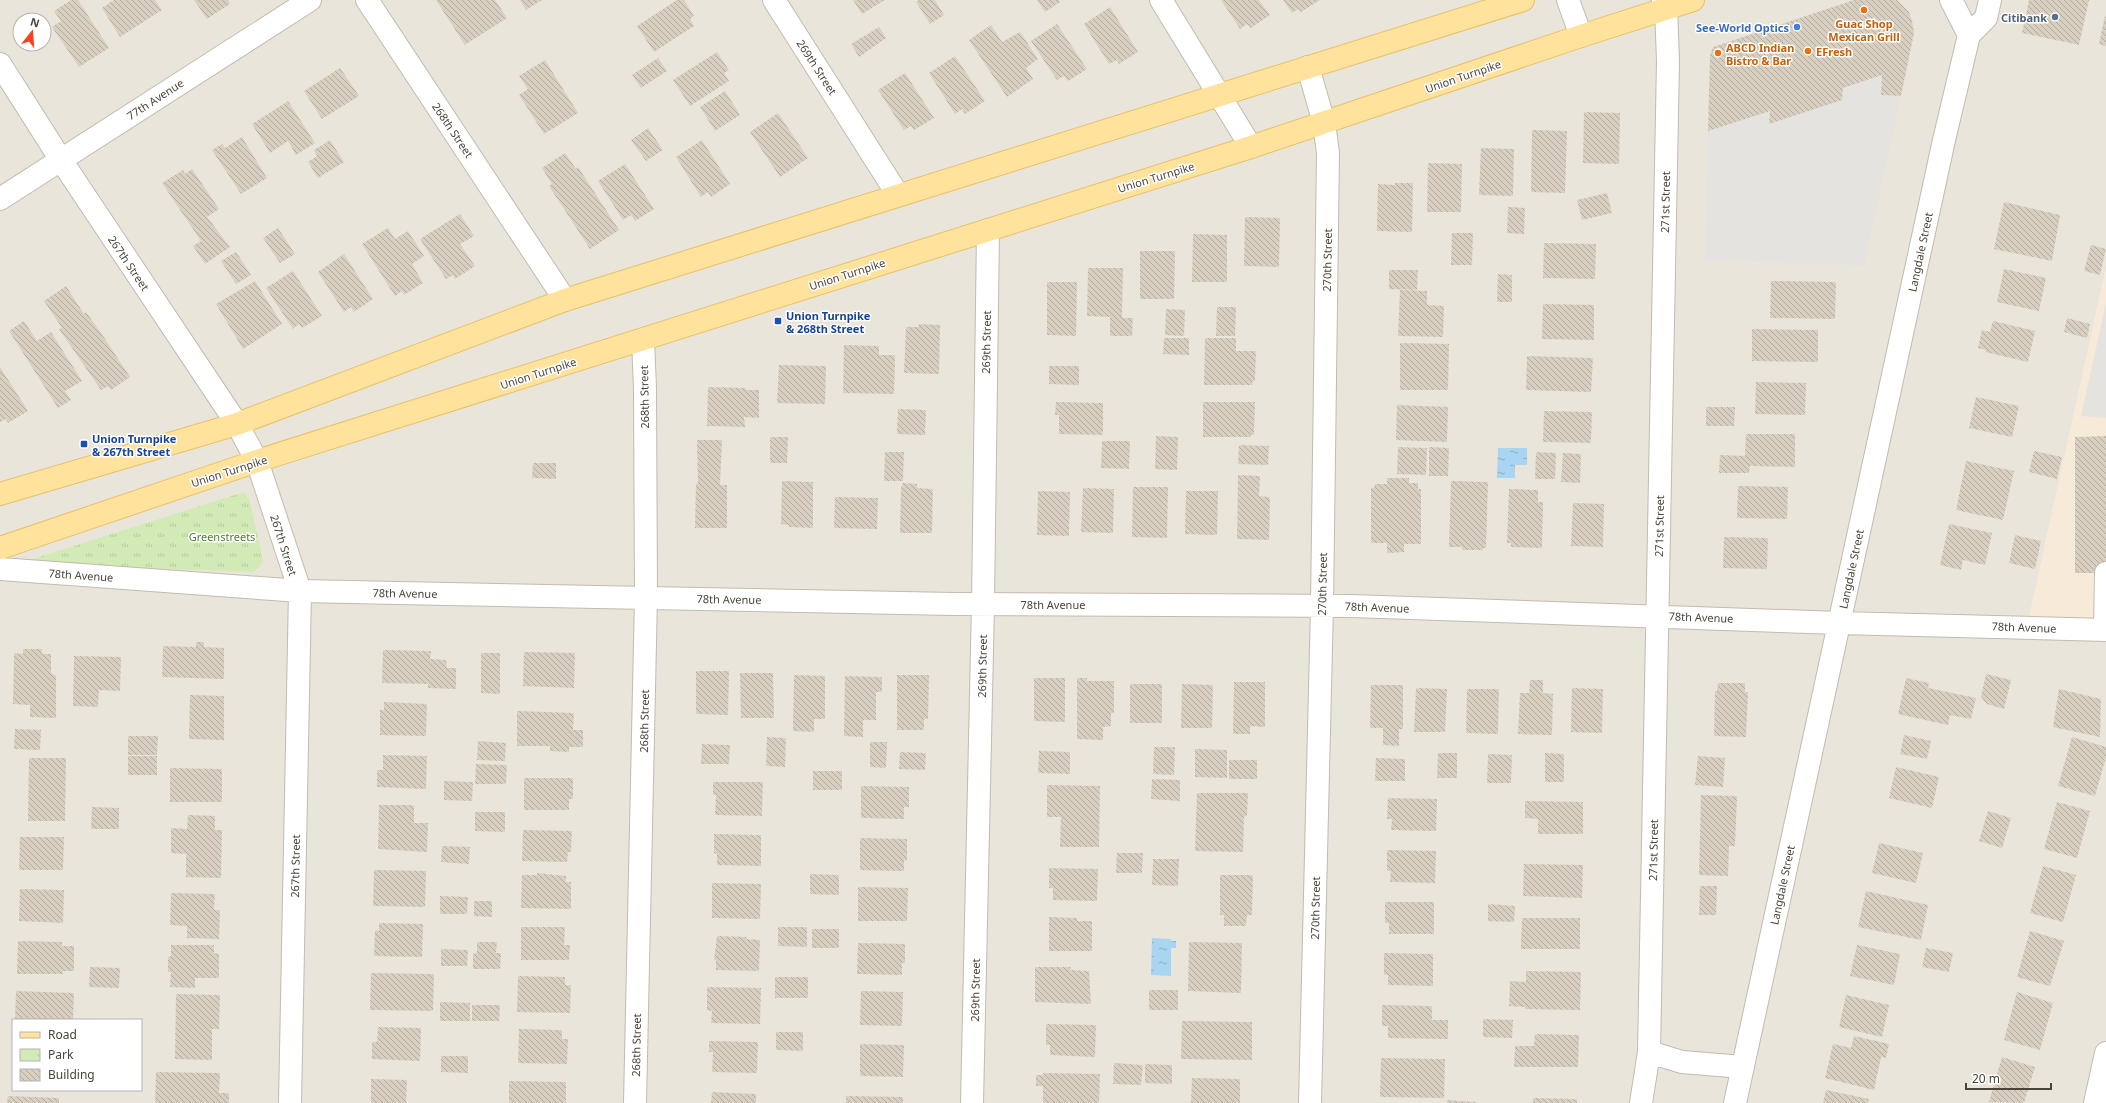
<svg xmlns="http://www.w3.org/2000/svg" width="2106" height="1103" font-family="'Noto Sans',sans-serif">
  <defs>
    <pattern id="park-tufts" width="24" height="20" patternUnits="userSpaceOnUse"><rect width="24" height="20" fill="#d2eab5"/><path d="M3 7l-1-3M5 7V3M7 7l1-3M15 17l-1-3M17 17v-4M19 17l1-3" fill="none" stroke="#b6ca9c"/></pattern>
    <pattern id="water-ripples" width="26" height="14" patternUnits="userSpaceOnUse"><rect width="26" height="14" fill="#a9d4f2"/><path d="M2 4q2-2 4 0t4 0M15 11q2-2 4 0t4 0" fill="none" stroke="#8caec5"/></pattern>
    <pattern id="building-back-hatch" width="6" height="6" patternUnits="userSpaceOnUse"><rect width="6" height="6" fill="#d8cfc1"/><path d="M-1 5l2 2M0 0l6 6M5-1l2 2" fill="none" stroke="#b1aa9e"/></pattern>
  </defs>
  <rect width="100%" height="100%" fill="#f6f3ec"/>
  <path fill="#eae5da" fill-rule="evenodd" d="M0 0H2106V268L2027 627 2106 625V1103H0ZM20 20H44V44H20ZM13 1020H141V1090H13Z"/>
  <path fill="#f7ead8" d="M2106 268V630L2027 627Z"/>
  <path fill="url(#park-tufts)" d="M241 493 246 494 250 502 263 560 259 567 253 572 33 564V559Z"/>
  <path fill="#e5e3e0" d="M1882 75 1881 95 1901 96 1864 266 1705 260 1708 131 1770 111 1769 123 1843 88Z
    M2106 303V418L2081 416Z"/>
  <path fill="url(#water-ripples)" d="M1498 448H1527V465H1515V478H1497Z
    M1152 938 1171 939V941H1176V948H1171V976L1151 975Z"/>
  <path fill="url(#building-back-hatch)" d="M71 0H78L109 48 79 67 52 27 61 21 54 11Z
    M114 0H155L162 10 120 37 102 8Z
    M194 0H228L230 4 207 19Z
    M436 0H495L507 18 465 45Z
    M520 0H542L526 10Z
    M677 0H684L694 16 690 19 694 26 654 52 637 26Z
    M853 0H885L862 14Z
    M919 0H935L944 15 930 24 916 2Z
    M1037 0H1059L1060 2 1045 12Z
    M1221 0H1259L1270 15 1251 28 1247 24 1240 29Z
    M1283 0H1320L1301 12 1298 9 1292 13Z
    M1854 0H1897L1909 12 1912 21 1914 33 1901 96 1881 95 1882 75 1843 88 1842 100 1769 124 1770 111 1708 131 1710 55 1713 47Z
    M2029 0H2089L2079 45 2022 33Z
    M1110 7 1138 52 1119 64 1117 60 1109 64 1084 24Z
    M2105 16 2106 17V46L2099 44Z
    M1057 24 1087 69 1068 81 1064 76 1057 80 1031 41Z
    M991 25 1002 42 1020 32 1038 59 1026 68 1033 79 1007 97 969 40Z
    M879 27 886 38 859 57 851 44Z
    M717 52 729 70 724 73 729 81 690 106 673 80Z
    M955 56 985 101 965 114 962 109 955 114 929 73Z
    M658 58 667 71 641 88 632 75Z
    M545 60 578 113 544 134 519 95 528 89 519 76Z
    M340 68 359 96 322 119 304 91Z
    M905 73 934 118 914 130 911 126 904 130 878 90Z
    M725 91 740 115 715 131 700 107Z
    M288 101 315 143 296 155 288 141 270 153 252 124Z
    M1584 112 1620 113 1619 164 1583 163Z
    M778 113 808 158 780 177 750 132Z
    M648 128 663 150 646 161 631 140Z
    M1532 130 1567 131 1565 193 1531 192Z
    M242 137 267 178 241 194 212 150 222 144 225 148Z
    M330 140 344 162 318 178 308 162 317 156 314 150Z
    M702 140 730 184 711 197 708 192 701 197 676 157Z
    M1481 148 1514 149 1513 196 1479 195Z
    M565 153 576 169 578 167 619 230 590 249 549 186 552 184 542 168Z
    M1428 163 1462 164 1461 212H1427Z
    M625 164 654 209 635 221 631 215 623 220 598 181Z
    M192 169 219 209 207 217 230 247 205 264 193 246 201 241 162 183 183 170 185 174Z
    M1395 183H1413L1412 232 1377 231 1378 184 1395 185Z
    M1607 193 1612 213 1582 220 1577 200Z
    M2004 202 2060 215 2052 261 1994 249Z
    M1508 207 1525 208 1524 234 1507 233Z
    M460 214 474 236 460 244 475 266 455 279 453 275 446 279 420 239Z
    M1245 217 1280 218 1279 267 1244 266Z
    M278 228 295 254 280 263 263 238Z
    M388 228 395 239 408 231 424 256 412 264 423 283 404 295 402 291 395 296 362 244Z
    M1452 233H1473L1472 265H1451Z
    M1193 234 1227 235V282H1192Z
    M1544 243 1596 244 1595 279 1543 278Z
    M2091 245 2106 249 2100 275 2084 271Z
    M1140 251H1175L1174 299H1140Z
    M236 252 251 275 236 284 221 261Z
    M344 254 373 299 354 312 351 307 344 312 318 272Z
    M1088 268H1123L1122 318H1133L1132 336H1110V317L1087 316Z
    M2004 269 2046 278 2039 311 1997 302Z
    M1389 270H1418L1417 290 1389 289Z
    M293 271 322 316 302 328 299 324 293 329 266 288Z
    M1498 274 1512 275V302H1497Z
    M255 281 282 324 243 349 216 304Z
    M1771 281 1836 282 1835 319 1770 318Z
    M1047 282H1077L1076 336 1047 335Z
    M66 286 84 314 86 312 101 333 130 377 111 390 108 386 101 390 59 329 62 328 44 301Z
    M1400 290 1427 291V305L1444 306 1443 337 1398 336Z
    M1543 304 1594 305V340L1542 339Z
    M1217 307H1236L1235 336H1216Z
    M1166 309 1185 310 1184 336 1165 335Z
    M2067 318 2090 324 2087 338 2064 332Z
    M24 321 37 341 51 332 82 381 65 391 71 400 58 408 9 331Z
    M1993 321 2035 331 2028 362 1985 352 1986 350 1978 348 1982 330 1990 332Z
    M919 324 940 325 939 374 904 373 906 327H919Z
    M1752 329 1818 330V362L1752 361Z
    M1164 338H1189V355L1163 354Z
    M1205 338H1236V351H1256L1255 381H1252L1253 385H1204Z
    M1400 343 1449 344 1448 390H1400Z
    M844 345 879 346V355H895L894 394 843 393Z
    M1527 356 1593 358 1591 392 1526 390Z
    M779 365 826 366 825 404 777 403Z
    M1049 366H1079V385L1049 384Z
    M0 367 28 411 8 423 6 419 0 422Z
    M1756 382 1806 383 1805 415 1755 414Z
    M708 387 746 388V390H759V418L744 417 745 427 707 426Z
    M1976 397 2019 406 2012 437 1969 428Z
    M1056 402 1103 403V435L1059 434V415H1055Z
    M1203 402H1255L1254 435H1251V437H1203Z
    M1397 405 1448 407 1447 442 1396 440Z
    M1706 407H1735L1734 426H1706Z
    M898 409 926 410 925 435 897 434Z
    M1544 411 1592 412 1591 443 1543 442Z
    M1746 434H1795V467L1750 466 1749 473H1719L1720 455 1745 456Z
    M1156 436 1178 437 1177 470 1155 469Z
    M2106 436V573H2075V437Z
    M770 437H788L787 463H770Z
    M697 440H722L720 485H727V528H695L696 484H698Z
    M1102 441H1130L1129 469 1101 468Z
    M1239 445 1269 446 1268 465 1238 464Z
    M1398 447 1427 448 1426 475 1397 474Z
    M1429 447 1449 448 1448 476H1429Z
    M2034 451 2062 457 2057 479 2029 472Z
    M885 452H904L903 481H884Z
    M1536 452 1556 453 1555 479H1535Z
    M1563 453 1581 454 1580 483 1561 482Z
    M1966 461 2014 471 2003 520 1956 510Z
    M533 463H556V479L532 478Z
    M1238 475 1260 476 1259 496 1270 497 1269 540 1237 539Z
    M1387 478H1409V483H1418V489H1421V544H1404V552L1387 553V543H1371V488H1374L1375 484H1387Z
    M782 481 813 482V528L789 527V525L781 524Z
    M1451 481 1488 482 1486 548H1483V550H1462V547H1449Z
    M903 483 917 484V488L933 489 932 533H900L901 488Z
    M1738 486 1788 487 1787 519 1737 518Z
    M1133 487H1168L1167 538 1132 537Z
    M1083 488 1114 489 1113 533 1081 532Z
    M1509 489 1538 490V502H1543L1542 548 1511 547V543H1507Z
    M1038 491 1070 492 1069 536 1037 535Z
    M1186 491H1218L1217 535 1185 534Z
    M835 497 878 498 877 529 834 528Z
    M1573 503 1604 504 1603 547 1571 546Z
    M1949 524 1992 533 1985 565 1963 560 1961 570 1940 565Z
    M2015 535 2041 541 2035 569 2009 563Z
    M1724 537 1768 538 1767 569 1723 568Z
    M196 642H204V647L224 648V679L162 677 163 646 196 647Z
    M23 649H42V654H51V673L56 676V718L30 717V705L13 704 14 653 23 654Z
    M383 650 431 651 430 659 446 660 447 668H456V689L428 688V684L382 683Z
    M524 652 575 653 574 688 523 686Z
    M481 653H500V694L481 693Z
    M74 656 121 657 120 691 99 690 98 707 73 706Z
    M696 671H729L728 715 696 714Z
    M740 673H773L774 718H741Z
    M1986 674 2011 680 2004 709 1987 704 1981 697Z
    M794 675 825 676V719H814V732L793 731Z
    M897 675H929L928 719H924V730H897Z
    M845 676 882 677V692H876V720H863V737L844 736Z
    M1034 678H1065V722L1034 721Z
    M1077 678H1087V681H1114V713H1111V726L1103 727V740L1077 739Z
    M1906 678 1929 683 1928 688 1976 698 1971 719 1950 715 1948 725 1898 714Z
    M1530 680H1543V693L1553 694 1552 735 1518 734 1520 693H1529Z
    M1234 682H1265V727L1250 726V734H1233Z
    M1718 683H1745V692H1748L1746 737 1714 736 1715 691H1717Z
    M1130 684H1162V723H1130Z
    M1182 684 1213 685 1212 728H1181Z
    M1371 685H1403V729H1399V746L1383 745V728H1370Z
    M1416 688 1447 689 1445 732H1414Z
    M1572 688 1603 689 1602 733 1571 732Z
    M1467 689H1499L1498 734 1466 733Z
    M2059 689 2101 699 2100 737 2053 727Z
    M190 695 224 696V740L189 739Z
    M384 702 427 704 426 736 380 735V710H384Z
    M517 711 574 713 573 730H583V747H569V752L550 751V746H517Z
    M15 729 41 730 40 750 14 749Z
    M1904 735 1931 741 1927 759 1900 754Z
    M128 736H158L157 755H128Z
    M767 737 786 738 785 767 766 766Z
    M2072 737 2106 747V757L2095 796 2058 786Z
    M478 741 506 743 505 761 477 760Z
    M870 742H887L886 768 870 767Z
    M702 744 730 745 729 764H701Z
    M1154 747H1175L1174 775 1153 774Z
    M1195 749 1227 750V778L1195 777Z
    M1039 751 1070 752V774L1038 773Z
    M900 752 926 753 925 770 899 769Z
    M1438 753H1457V778H1437Z
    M1545 753 1564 754V782H1545Z
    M1488 754 1512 755 1511 783H1487Z
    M383 755 427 756 426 789 377 787V770H383Z
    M128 756H157V775H128Z
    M1698 756 1725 758 1723 787 1695 785Z
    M29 758H66L65 821H28Z
    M1376 758 1405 759V781H1375Z
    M1229 760H1257V779H1229Z
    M476 764 507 765 506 784H475Z
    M1896 767 1939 777 1932 808 1889 798Z
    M170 768 222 769V802H170Z
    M813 771H842V790H813Z
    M524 778H573V799H569V810H524Z
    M1152 779 1180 780V801L1151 799Z
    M444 781 473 782 472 801 444 800Z
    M713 782H763L762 816 715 815 716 795H713Z
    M1047 785 1100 786 1099 847H1060L1061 817H1047Z
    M861 786 909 787V807H904V819L861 818Z
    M1197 793H1248L1247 816H1244L1243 852 1195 851Z
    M1701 795 1737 796 1735 846H1729L1728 876 1699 875Z
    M1388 798 1437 799 1436 831 1391 830 1392 819H1387Z
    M1525 801 1583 802V834H1538V819L1525 818Z
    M2057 802 2090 811 2077 858 2044 849Z
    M379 805H414V823H428L427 852 378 849Z
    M92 807 119 808V829H91Z
    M1988 811 2011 818 2002 848 1979 841Z
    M475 812H505V832L475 831Z
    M188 815 215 816V830H222L221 878 186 877V854L171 853V828L187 829Z
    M523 830 572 831 571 852H568L567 862 522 861Z
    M714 834 761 835V866L717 865V854L714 853Z
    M20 837H64L63 870H19Z
    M860 838 907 839V861L904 860V871L860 870Z
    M1879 843 1923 853 1916 883 1872 873Z
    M442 846 470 847 469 864 441 862Z
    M1387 850 1436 851 1435 883 1390 882 1391 871H1387Z
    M1117 853H1143L1142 873H1116Z
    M1153 859H1179L1178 886 1152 885Z
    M1524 864 1583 865 1582 898 1523 896Z
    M2043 866 2076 875 2063 922 2030 913Z
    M1049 868 1098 869 1097 901 1053 900V888H1049Z
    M374 870 426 871 425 907 373 906Z
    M537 873 566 876V882H571V909L521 908 522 875H537Z
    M810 874 839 875V895L810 894Z
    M1220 875H1253L1252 915H1247L1246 926H1224V915H1220Z
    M712 883 761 884 760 919 712 918Z
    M1700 886H1717L1716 915H1699Z
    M858 887 908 888 907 921H858Z
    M20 889 64 890 63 923 19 921Z
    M1866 891 1928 905 1921 940 1858 927Z
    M171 893 215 894 214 910H220L219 939 187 938V926L170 925Z
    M440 896 468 897 467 914H440Z
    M474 901H492V917L474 916Z
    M1385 902H1434V934H1389V923H1385Z
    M1488 904 1515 906 1514 922 1488 921Z
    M1049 917 1077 918V921H1092V951H1049Z
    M1522 918H1580V949H1521Z
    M379 923 423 924 422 957 374 956 375 930 379 931Z
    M521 927H565L564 945H570L569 960H521Z
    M778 927H807V947L778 946Z
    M812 929H839V948H812Z
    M2030 931 2064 941 2050 986 2017 977Z
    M717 936 747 937 746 939 760 940 759 971 716 970V960H714Z
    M18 941 62 942V946H74V971H63V974H17Z
    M477 942H497L496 953H501L500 969H473V954L477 953Z
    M1189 942 1242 943 1241 993 1188 991Z
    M858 943 905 944V963H902V975L857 974Z
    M171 945H214V953L219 954V978H195V988L170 987 171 972H168V957L171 956Z
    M1857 945 1900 954 1894 985 1850 976Z
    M1926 948 1953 953 1949 972 1922 967Z
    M441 949 468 950 467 966H441Z
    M1384 953 1433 954V986L1388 985V975H1384Z
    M90 967 120 968 119 988 89 987Z
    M1035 967H1071L1070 970 1089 971 1091 1004 1035 1002Z
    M1526 971 1581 972 1580 1010 1525 1009V1007L1509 1006 1510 981 1526 982Z
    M371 973 434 974 433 1011 370 1010Z
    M518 976 565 977V985H571L570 1013 517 1012Z
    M775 977H808V998H775Z
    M707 987 761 988 760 1024 711 1023 712 1011 707 1010Z
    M1149 990H1178V1010H1149Z
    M16 991 74 993 73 1020H15Z
    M861 991 903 992 902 1026 860 1025Z
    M2017 992 2053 1003 2040 1050 2004 1040Z
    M176 994 220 995 219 1029H212V1060L175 1059Z
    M1846 995 1889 1005 1882 1037 1839 1027Z
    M440 1002 470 1003V1021H440Z
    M472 1005H500L499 1021H472Z
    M1382 1005 1432 1006V1020H1448V1039L1388 1038V1026H1382Z
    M1483 1019 1513 1020 1512 1038 1483 1037Z
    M1182 1021 1252 1022V1060L1181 1059Z
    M1046 1024 1096 1025 1095 1057 1050 1055V1045H1046Z
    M378 1027 421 1028 420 1061 372 1059V1042H377Z
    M519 1029 562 1030V1039H568L567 1064 518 1063Z
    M776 1032H803V1051L776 1050Z
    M1535 1034 1579 1035 1578 1067H1514L1515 1046H1534Z
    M1854 1036 1889 1044 1886 1058 1881 1057 1874 1090 1825 1078 1833 1044 1851 1048Z
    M709 1041 758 1042 757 1073 712 1072 713 1052H709Z
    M860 1044 904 1045 903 1077 860 1076Z
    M441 1056H468V1073L441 1072Z
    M2002 1057 2035 1067 2024 1103 1989 1102Z
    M1381 1058 1445 1059 1444 1098 1380 1097Z
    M1114 1063 1143 1065 1141 1085 1113 1084Z
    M1145 1064 1172 1065V1084L1145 1083Z
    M156 1072 220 1073 219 1093H229V1103H155Z
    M1043 1073 1100 1074 1099 1103H1043V1086H1036V1075H1044Z
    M1192 1078 1240 1079V1103H1191Z
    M371 1079 407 1080 406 1103H371Z
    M509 1081 566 1082V1103H509Z
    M1826 1090 1869 1099 1868 1103H1823Z
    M712 1092 756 1094V1103H711Z
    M8 1096 59 1098V1103H7Z
    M846 1096 903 1097V1103H846Z
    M1533 1098 1577 1099V1103H1533Z
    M1447 1100 1476 1102V1103H1447Z"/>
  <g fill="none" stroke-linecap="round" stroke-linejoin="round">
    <defs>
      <path id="minor" d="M367 0 565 300
        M774 0 898 195
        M1161 0 1251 147
        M1568 0 1581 36
        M1663 0 1666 8 1668 61 1649 1052 1682 1062 1743 1067
        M1951 0 1969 35
        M0 64 61 160 237 424 257 461 300 591 290 1103
        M1308 67 1324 123 1328 153 1322 606 1310 1103
        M0 199 310 0
        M0 569 300 591 953 604 1351 606 1839 623 2106 630
        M2105 630 2106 573
        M635 1103 646 597 645 388 643 340
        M972 1103 983 604 988 230
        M1641 1103 1649 1052
        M1735 1103 1944 140 1969 35 1986 18 1990 0
        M2095 1103 2106 1053"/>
      <path id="major" d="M0 494 237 424 565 300 1523 0
        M0 548 257 461 1251 147 1581 36 1693 0"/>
    </defs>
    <use href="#minor" stroke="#c2bbae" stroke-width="24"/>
    <use href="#major" stroke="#e6c16a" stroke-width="24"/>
    <use href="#minor" stroke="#fff" stroke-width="22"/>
    <use href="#major" stroke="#ffe39c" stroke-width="22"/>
  </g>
  <g fill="#e8710a" stroke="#fff" stroke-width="1.5">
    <circle cx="1864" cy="10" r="4"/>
    <circle cx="1808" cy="51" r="4"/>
    <circle cx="1718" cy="53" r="4"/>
  </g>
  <circle fill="#5c6f8a" stroke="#fff" stroke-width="1.5" cx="2055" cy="17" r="4"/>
  <circle fill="#3f7fe0" stroke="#fff" stroke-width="1.5" cx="1797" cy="27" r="4"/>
  <g fill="#1a4fb4" stroke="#fff" stroke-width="1.5">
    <rect x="774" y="317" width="8" height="8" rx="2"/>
    <rect x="80" y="440" width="8" height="8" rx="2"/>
  </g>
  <g text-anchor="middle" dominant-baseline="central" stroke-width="3" stroke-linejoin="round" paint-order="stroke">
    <g font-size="11" font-weight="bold" fill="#4e5e75" stroke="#fff" text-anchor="end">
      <text x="2047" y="17">Citibank</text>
    </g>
    <g font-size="11" font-weight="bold" fill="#c56008" stroke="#fff" text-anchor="start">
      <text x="1864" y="23" text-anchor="middle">Guac Shop<tspan x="1864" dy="13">Mexican Grill</tspan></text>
      <text x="1726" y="47">ABCD Indian<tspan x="1726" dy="13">Bistro &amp; Bar</tspan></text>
      <text x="1816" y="51">EFresh</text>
    </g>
    <g font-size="11" font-weight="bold" fill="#366cbe" stroke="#fff" text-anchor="end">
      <text x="1789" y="27">See-World Optics</text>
    </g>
    <g font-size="11" fill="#4b4439" stroke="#fff">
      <text transform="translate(817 67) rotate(57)">269th Street</text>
      <text transform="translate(1463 76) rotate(-19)">Union Turnpike</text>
      <text transform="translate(155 99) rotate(-33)">77th Avenue</text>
      <text transform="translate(453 130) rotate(56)">268th Street</text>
      <text transform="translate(1156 177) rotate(-17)">Union Turnpike</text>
      <text transform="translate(1665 202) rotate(-89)">271st Street</text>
      <text transform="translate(1920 252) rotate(-78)">Langdale Street</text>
      <text transform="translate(1327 260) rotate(-89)">270th Street</text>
      <text transform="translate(129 263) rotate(56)">267th Street</text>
      <text transform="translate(847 274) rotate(-18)">Union Turnpike</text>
      <text transform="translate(986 342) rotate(-89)">269th Street</text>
      <text transform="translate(538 373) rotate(-18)">Union Turnpike</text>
      <text transform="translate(644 397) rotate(-91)">268th Street</text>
      <text transform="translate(229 471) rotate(-18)">Union Turnpike</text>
      <text transform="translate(1659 526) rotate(-89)">271st Street</text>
      <text transform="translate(284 545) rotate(72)">267th Street</text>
      <text transform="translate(1851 569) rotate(-78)">Langdale Street</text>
      <text transform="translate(81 575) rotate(4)">78th Avenue</text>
      <text transform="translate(1322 584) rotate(-89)">270th Street</text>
      <text transform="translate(405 593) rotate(1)">78th Avenue</text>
      <text transform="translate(729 599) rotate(1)">78th Avenue</text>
      <text x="1053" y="604">78th Avenue</text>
      <text transform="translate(1377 607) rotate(2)">78th Avenue</text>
      <text transform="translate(1701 617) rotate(2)">78th Avenue</text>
      <text transform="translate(2024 627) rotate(2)">78th Avenue</text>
      <text transform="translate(982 666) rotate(-89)">269th Street</text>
      <text transform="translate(644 721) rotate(-89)">268th Street</text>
      <text transform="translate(1653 850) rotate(-89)">271st Street</text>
      <text transform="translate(295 866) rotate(-89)">267th Street</text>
      <text transform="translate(1782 885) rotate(-78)">Langdale Street</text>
      <text transform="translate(1315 908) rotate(-89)">270th Street</text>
      <text transform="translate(975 990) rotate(-89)">269th Street</text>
      <text transform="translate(636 1045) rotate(-89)">268th Street</text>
    </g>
    <g font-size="11" font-weight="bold" fill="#164399" stroke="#fff" text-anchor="start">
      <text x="786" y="315">Union Turnpike<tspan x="786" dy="13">&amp; 268th Street</tspan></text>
      <text x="92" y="438">Union Turnpike<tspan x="92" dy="13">&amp; 267th Street</tspan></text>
    </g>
    <g font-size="11" fill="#4a7f2a" stroke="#fff">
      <text x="222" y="536">Greenstreets</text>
    </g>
  </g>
  <rect x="12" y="1019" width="130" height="72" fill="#ffffff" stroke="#b7b4b0"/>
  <rect x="20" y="1032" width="20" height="6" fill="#ffe39c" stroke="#b7b4b0"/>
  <text x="48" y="1039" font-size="12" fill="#4b4439">Road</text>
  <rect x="20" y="1049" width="20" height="12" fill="url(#park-tufts)" stroke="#b7b4b0"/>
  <text x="48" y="1059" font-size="12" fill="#4b4439">Park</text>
  <rect x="20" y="1069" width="20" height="12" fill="url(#building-back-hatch)" stroke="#b7b4b0"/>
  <text x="48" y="1079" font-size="12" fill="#4b4439">Building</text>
  <g transform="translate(32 32) rotate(17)"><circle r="19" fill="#ffffff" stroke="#b7b4b0"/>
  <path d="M0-3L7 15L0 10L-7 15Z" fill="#fc3f1d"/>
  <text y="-6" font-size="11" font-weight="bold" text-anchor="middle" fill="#4b4439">N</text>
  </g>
  <path d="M1966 1083v6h85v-6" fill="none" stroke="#4b4439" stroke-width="2"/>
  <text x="1972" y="1083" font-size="12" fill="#4b4439" stroke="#ffffff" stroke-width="3" paint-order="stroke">20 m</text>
</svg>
